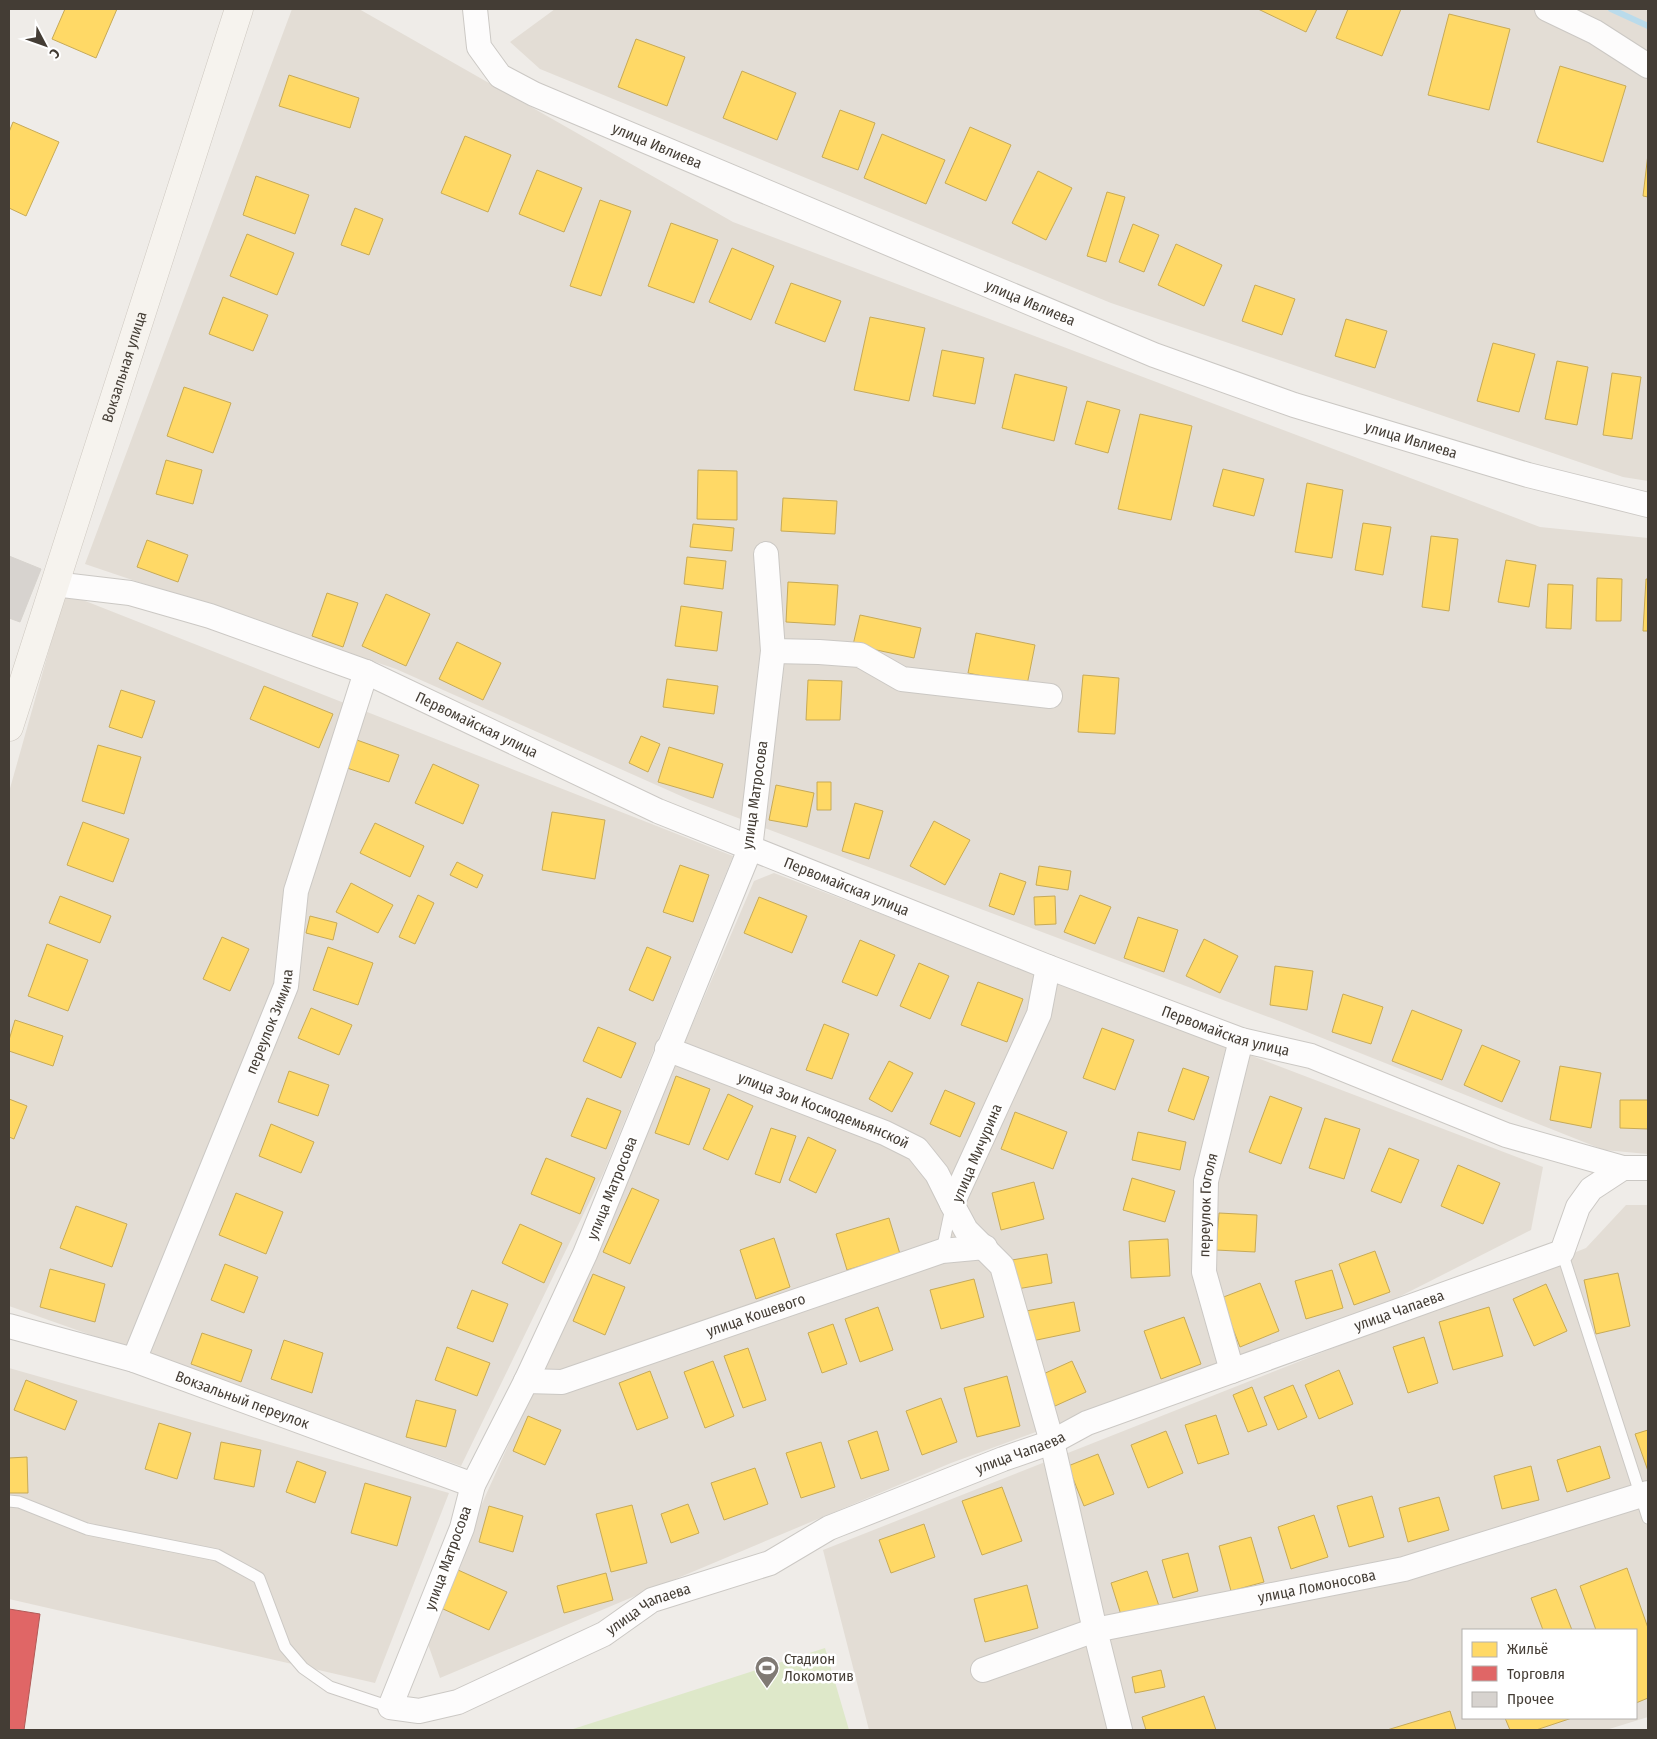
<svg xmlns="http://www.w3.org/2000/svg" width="1657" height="1739" font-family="'Fira Sans Condensed',sans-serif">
  <rect width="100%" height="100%" fill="#efece8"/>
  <path fill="#e3ddd5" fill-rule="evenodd" d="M292 9H359L733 222 1540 527 1648 538V1154L1604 1150 1287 1024 690 800 396 669 85 564Z
    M555 9H1648V481L1623 477 1111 303 540 69 510 42Z
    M65 593 733 856 603 1174 461 1466 9 1306V792Z
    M774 873 1543 1167 1531 1230 1379 1307 951 1463 440 1678 424 1633 594 1254 754 881Z
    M1626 1205H1648V1717L1606 1730H869L823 1550 1586 1248ZM1463 1630H1636V1718H1463Z
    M9 1368 449 1493 375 1683 9 1599Z"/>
  <path fill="#dee8c9" d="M825 1648 849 1730H570Z"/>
  <path fill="#ffd966" stroke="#c7aa57" d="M65 9H117L96 58 52 39Z
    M1258 9H1317L1306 32Z
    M1348 9H1401L1382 56 1336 38Z
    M1449 14 1510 29 1489 110 1428 95Z
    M636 39 685 57 667 106 618 87Z
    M1560 66 1626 86 1603 162 1537 142Z
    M742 71 796 93 777 140 723 118Z
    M289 75 359 98 350 128 279 106Z
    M840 110 875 123 858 170 822 157Z
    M13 122 59 142 26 216 9 208V132Z
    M970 127 1011 145 986 201 945 183Z
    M882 134 945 160 926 204 864 178Z
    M465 136 511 155 488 212 441 193Z
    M1648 154V197L1643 196Z
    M537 170 582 188 564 232 519 214Z
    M1038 171 1072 188 1046 240 1012 223Z
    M256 176 309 195 295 234 243 215Z
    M1107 192 1125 197 1106 262 1087 256Z
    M600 200 631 211 601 296 570 286Z
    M355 208 383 219 369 255 341 245Z
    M671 223 718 240 694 303 648 286Z
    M1133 224 1159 235 1144 272 1119 262Z
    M247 234 294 253 277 295 230 276Z
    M1176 244 1222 265 1204 306 1158 285Z
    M732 248 774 266 751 320 709 302Z
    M791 283 841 301 825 342 775 323Z
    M1255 285 1295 299 1282 335 1242 321Z
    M223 297 268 315 253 351 209 334Z
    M870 317 925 328 909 401 854 390Z
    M1346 319 1387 331 1375 368 1335 356Z
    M1493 343 1535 354 1519 412 1477 401Z
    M942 350 984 358 975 404 933 396Z
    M1557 361 1588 367 1577 425 1545 419Z
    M1612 373 1641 377 1632 439 1603 435Z
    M1015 374 1067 387 1054 441 1002 428Z
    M184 387 231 403 213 453 167 436Z
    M1087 401 1120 410 1108 453 1075 444Z
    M1140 414 1192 426 1171 520 1118 509Z
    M166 460 202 470 193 504 156 494Z
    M1223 469 1264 479 1254 516 1213 506Z
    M698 470 737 471V520L697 519Z
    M1307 483 1343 490 1332 558 1295 552Z
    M783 498 837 501 835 534 781 531Z
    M1363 523 1391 527 1383 575 1355 570Z
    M693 524 734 528 732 551 690 547Z
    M1431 536 1458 539 1449 611 1422 607Z
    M147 540 188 555 178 582 137 567Z
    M687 557 726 561 723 589 684 584Z
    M1506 560 1536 565 1529 607 1498 602Z
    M1597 578 1622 579 1621 621H1596Z
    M1646 579H1648V631H1643Z
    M788 582 838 585 835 625 786 622Z
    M1548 584 1573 585 1571 629 1546 628Z
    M327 593 358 603 343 647 312 636Z
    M386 594 430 614 406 666 362 646Z
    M681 606 722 612 717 651 675 646Z
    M860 615 921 628 914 658 853 645Z
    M976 633 1035 645 1027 685 968 673Z
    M457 642 501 663 483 700 439 679Z
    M1083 675 1119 678 1115 734 1078 732Z
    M667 679 718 686 714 714 663 707Z
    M808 680 842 681 840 720H806Z
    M264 686 333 714 319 748 250 719Z
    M121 690 155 701 142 738 109 727Z
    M641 736 660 744 648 772 629 763Z
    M354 739 399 755 389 782 344 767Z
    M98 745 141 757 124 814 82 801Z
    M669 747 723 764 713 798 658 782Z
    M433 764 479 785 463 824 415 803Z
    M817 782H831V810H817Z
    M776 785 814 793 807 827 769 820Z
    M855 803 883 811 869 859 842 851Z
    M552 812 605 820 595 879 542 870Z
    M934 821 970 840 945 885 910 866Z
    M83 822 129 839 113 882 67 865Z
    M375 823 424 846 410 877 360 853Z
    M457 862 483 875 477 888 450 875Z
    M680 865 709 875 693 922 663 912Z
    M1039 866 1071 871 1068 890 1036 885Z
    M1000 873 1026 882 1014 915 989 906Z
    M351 883 393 905 378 933 336 912Z
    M418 895 434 903 415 944 399 937Z
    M1080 895 1111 907 1095 944 1064 932Z
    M60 896 111 916 100 943 49 923Z
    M1055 896 1056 924 1035 925 1034 897Z
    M759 897 807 916 792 953 744 933Z
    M310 916 337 923 333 940 306 933Z
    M1138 917 1178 930 1164 972 1124 958Z
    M222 937 249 949 230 991 203 979Z
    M1204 939 1238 956 1220 993 1186 976Z
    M860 940 895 955 877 996 842 982Z
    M47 944 88 960 68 1011 28 996Z
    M328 947 373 963 358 1005 313 990Z
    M647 947 671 957 653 1001 629 990Z
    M919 963 949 976 930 1019 900 1006Z
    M1275 966 1313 971 1307 1010 1270 1005Z
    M978 982 1023 999 1007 1042 961 1025Z
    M1343 994 1383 1007 1371 1044 1332 1032Z
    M311 1008 352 1025 339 1055 298 1038Z
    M1412 1010 1462 1030 1442 1080 1392 1061Z
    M15 1020 63 1036 53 1066 9 1051V1040Z
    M824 1024 849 1034 832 1079 806 1070Z
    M598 1027 636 1043 621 1078 583 1061Z
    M1102 1028 1134 1040 1115 1090 1083 1078Z
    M1482 1045 1520 1061 1502 1102 1464 1085Z
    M889 1061 913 1073 892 1112 869 1099Z
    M1560 1066 1601 1073 1591 1128 1550 1120Z
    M1183 1068 1209 1077 1194 1120 1168 1111Z
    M289 1071 329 1085 318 1116 278 1102Z
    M676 1076 710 1089 689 1145 655 1133Z
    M945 1090 975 1103 960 1137 930 1124Z
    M728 1094 753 1106 728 1160 703 1149Z
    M1270 1096 1302 1108 1281 1164 1249 1152Z
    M587 1098 621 1111 606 1149 571 1136Z
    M9 1099 27 1106 14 1139 9 1137Z
    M1620 1100H1648V1129L1620 1128Z
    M1015 1112 1067 1132 1053 1169 1001 1149Z
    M1325 1118 1360 1129 1344 1179 1309 1168Z
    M271 1124 314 1142 301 1173 259 1156Z
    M771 1128 796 1136 780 1183 755 1174Z
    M1138 1132 1186 1142 1180 1170 1132 1160Z
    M808 1137 836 1150 816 1193 789 1180Z
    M1389 1148 1419 1160 1401 1203 1371 1191Z
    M546 1158 595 1178 580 1214 531 1194Z
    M1458 1165 1500 1183 1483 1224 1441 1206Z
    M1132 1178 1175 1191 1165 1222 1123 1210Z
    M1034 1182 1044 1219 1001 1230 992 1193Z
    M632 1188 659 1200 630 1264 603 1252Z
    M236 1193 283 1212 266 1254 219 1235Z
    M76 1206 127 1224 112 1267 60 1248Z
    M1219 1213 1257 1215 1255 1252 1216 1250Z
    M889 1218 900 1254 847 1270 836 1234Z
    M520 1224 562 1243 544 1283 502 1263Z
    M774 1238 790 1287 756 1299 740 1250Z
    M1168 1239 1170 1276 1131 1278 1129 1241Z
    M1375 1251 1390 1292 1354 1305 1339 1264Z
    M1047 1254 1052 1283 1017 1289 1012 1260Z
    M225 1264 258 1277 244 1313 211 1300Z
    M50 1269 105 1284 95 1322 40 1307Z
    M1332 1270 1343 1308 1306 1319 1295 1281Z
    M1618 1273 1630 1326 1596 1334 1584 1280Z
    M593 1274 625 1287 605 1335 573 1321Z
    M974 1279 984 1317 941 1329 930 1290Z
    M1260 1283 1279 1331 1240 1347 1221 1298Z
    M1546 1284 1567 1331 1534 1346 1513 1299Z
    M472 1290 508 1304 493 1342 457 1328Z
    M1074 1302 1080 1331 1032 1341 1026 1311Z
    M878 1307 893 1350 860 1362 845 1319Z
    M1489 1307 1503 1356 1453 1370 1439 1322Z
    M1184 1317 1201 1364 1161 1379 1144 1331Z
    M833 1324 847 1364 822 1373 808 1333Z
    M202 1333 252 1350 241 1382 191 1364Z
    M1424 1337 1438 1383 1408 1393 1393 1347Z
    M284 1340 323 1353 312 1393 271 1379Z
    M447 1347 490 1363 477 1396 435 1380Z
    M748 1348 766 1400 743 1408 724 1356Z
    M713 1361 734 1416 705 1428 684 1372Z
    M1072 1361 1086 1392 1055 1406 1041 1375Z
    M1339 1370 1353 1404 1319 1419 1305 1385Z
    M650 1371 668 1418 637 1430 619 1383Z
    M1007 1376 1020 1426 977 1437 964 1388Z
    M26 1380 77 1401 65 1430 14 1410Z
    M1293 1385 1307 1417 1278 1430 1264 1397Z
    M1252 1387 1267 1425 1248 1432 1233 1395Z
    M941 1398 957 1442 922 1455 906 1411Z
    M416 1400 456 1410 446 1447 406 1437Z
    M1216 1415 1229 1454 1198 1464 1185 1425Z
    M528 1416 561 1430 545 1465 513 1451Z
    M159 1423 191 1433 177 1479 145 1469Z
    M1648 1430V1471L1635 1434Z
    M877 1431 889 1470 861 1479 848 1441Z
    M1166 1431 1183 1473 1148 1488 1131 1445Z
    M221 1442 261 1450 254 1487 214 1479Z
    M821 1442 835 1487 801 1498 786 1453Z
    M1600 1446 1610 1478 1567 1492 1557 1460Z
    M1098 1454 1114 1494 1084 1506 1068 1466Z
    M27 1457 28 1493H9V1458Z
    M297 1461 326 1472 315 1503 286 1492Z
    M1531 1466 1539 1500 1502 1509 1494 1476Z
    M755 1468 768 1504 724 1520 711 1483Z
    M365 1483 411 1497 397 1546 351 1533Z
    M1002 1487 1022 1541 982 1555 962 1501Z
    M1372 1496 1384 1537 1349 1547 1337 1506Z
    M1439 1497 1449 1530 1408 1542 1399 1508Z
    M688 1504 699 1533 671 1543 661 1514Z
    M632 1505 647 1563 611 1572 596 1514Z
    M489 1506 523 1516 513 1552 479 1542Z
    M1314 1515 1328 1557 1291 1569 1278 1527Z
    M924 1524 935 1557 891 1573 879 1540Z
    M1251 1537 1264 1582 1231 1591 1219 1546Z
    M1188 1553 1198 1591 1173 1598 1162 1560Z
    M1627 1568 1648 1628V1698L1636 1703V1630H1596L1580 1586Z
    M458 1570 507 1592 489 1630 441 1608Z
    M1147 1571 1159 1606 1122 1618 1111 1583Z
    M606 1573 613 1600 564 1613 557 1586Z
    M1027 1585 1038 1628 985 1642 974 1599Z
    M1556 1589 1572 1630H1543L1531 1598Z
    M1161 1670 1165 1687 1135 1693 1132 1677Z
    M1204 1696 1216 1730H1146L1142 1717Z
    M1450 1711 1456 1730H1387Z
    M1505 1718H1572L1536 1730H1510Z"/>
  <path fill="#e06666" stroke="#b15a57" d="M9 1609 40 1614 24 1730H9Z"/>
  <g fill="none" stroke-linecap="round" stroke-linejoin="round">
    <path stroke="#badbeb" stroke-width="6" d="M1611 9 1648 26"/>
  </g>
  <path fill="#d7d3cf" stroke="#d7d3ce" d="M9 556 41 569 20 622 9 618Z"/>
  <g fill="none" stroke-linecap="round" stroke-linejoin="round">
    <defs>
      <path id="lane" d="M942 1251 951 1208
        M1562 1252 1648 1518
        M9 1501 19 1502 87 1529 217 1555 259 1578 285 1647 303 1668 330 1687 390 1707"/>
      <g id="street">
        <path id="s1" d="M475 9 479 47 500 76 534 94 1154 355 1294 405 1528 475 1648 505"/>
        <path d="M1547 9 1595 32 1648 66"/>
        <path id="s2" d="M766 554 773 651 750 849 585 1254 526 1381 473 1485 462 1528 390 1707 419 1711 458 1702 604 1634 652 1600 770 1563 829 1528 1003 1459 1052 1442 1087 1423 1562 1252 1578 1207 1591 1189 1623 1168"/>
        <path id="s3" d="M54 584 130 593 210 616 366 672 658 811 1048 967 1241 1040 1311 1056 1506 1135 1623 1168H1648"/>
        <path d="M773 651 819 652 860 655 902 679 1050 696"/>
        <path d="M1048 967 1039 1014 952 1204 966 1230 1002 1266 1052 1442 1095 1630 1120 1730"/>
        <path id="s4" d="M667 1049 885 1133 917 1149 937 1174 952 1204"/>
        <path id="s5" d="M9 1326 134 1360 473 1485"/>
        <path id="s6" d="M134 1360 286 986 296 891 366 672"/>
        <path id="s7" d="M1232 1371 1204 1272 1206 1181 1241 1040"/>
        <path id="s8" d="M526 1381 562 1382 942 1251 985 1247"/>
        <path id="s9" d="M983 1670 1095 1630 1404 1569 1648 1493"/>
      </g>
      <g id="secondary">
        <path id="s10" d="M9 727 239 9"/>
      </g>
    </defs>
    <use href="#lane" stroke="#cbc8c4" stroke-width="13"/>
    <use href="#street" stroke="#cbc8c4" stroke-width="26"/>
    <use href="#secondary" stroke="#cec8c0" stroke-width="29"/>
    <use href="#lane" stroke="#fdfcfc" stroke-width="11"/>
    <use href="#street" stroke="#fdfcfc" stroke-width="24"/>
    <use href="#secondary" stroke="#f6f3ee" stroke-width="28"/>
  </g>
  <defs>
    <symbol id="stadium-pin" viewBox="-11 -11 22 30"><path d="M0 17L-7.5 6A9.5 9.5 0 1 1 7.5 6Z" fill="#807a74" stroke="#fff"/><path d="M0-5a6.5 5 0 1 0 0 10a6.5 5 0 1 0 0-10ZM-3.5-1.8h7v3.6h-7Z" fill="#fff"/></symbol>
  </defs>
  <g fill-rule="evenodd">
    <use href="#stadium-pin" x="753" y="1654" width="28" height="38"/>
  </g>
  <g text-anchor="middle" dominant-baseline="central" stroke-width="5" stroke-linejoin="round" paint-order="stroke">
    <g font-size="15" fill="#443d35" stroke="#fff">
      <text stroke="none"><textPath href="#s1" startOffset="246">улица Ивлиева</textPath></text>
      <text stroke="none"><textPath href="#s1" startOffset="651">улица Ивлиева</textPath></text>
      <text stroke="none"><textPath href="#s10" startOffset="378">Вокзальная улица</textPath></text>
      <text stroke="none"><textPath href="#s1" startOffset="1056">улица Ивлиева</textPath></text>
      <text stroke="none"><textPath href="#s3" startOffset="448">Первомайская улица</textPath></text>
      <text transform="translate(755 795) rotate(-82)">улица Матросова</text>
      <text stroke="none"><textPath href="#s3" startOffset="852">Первомайская улица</textPath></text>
      <text stroke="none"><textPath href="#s6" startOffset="365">переулок Зимина</textPath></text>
      <text stroke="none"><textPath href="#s3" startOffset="1258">Первомайская улица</textPath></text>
      <text stroke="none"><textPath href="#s4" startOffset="168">улица Зои Космодемьянской</textPath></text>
      <text transform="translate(977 1153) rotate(-67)">улица Мичурина</text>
      <text transform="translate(612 1188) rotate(-68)">улица Матросова</text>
      <text stroke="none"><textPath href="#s7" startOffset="170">переулок Гоголя</textPath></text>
      <text stroke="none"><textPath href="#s2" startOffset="2320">улица Чапаева</textPath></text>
      <text stroke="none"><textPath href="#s8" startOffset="241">улица Кошевого</textPath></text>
      <text stroke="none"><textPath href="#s5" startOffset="245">Вокзальный переулок</textPath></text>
      <text stroke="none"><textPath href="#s2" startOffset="1915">улица Чапаева</textPath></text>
      <text transform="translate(448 1558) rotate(-70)">улица Матросова</text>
      <text stroke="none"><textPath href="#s9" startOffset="345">улица Ломоносова</textPath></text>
      <text stroke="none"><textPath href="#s2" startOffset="1510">улица Чапаева</textPath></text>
    </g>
    <g font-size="15" fill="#443d35" stroke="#fff" text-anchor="start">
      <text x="784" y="1659">Стадион<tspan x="784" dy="17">Локомотив</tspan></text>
    </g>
  </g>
  <rect width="1657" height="1739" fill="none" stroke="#443d35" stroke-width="20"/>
  <rect x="1462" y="1629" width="175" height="90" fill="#ffffff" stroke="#b4b1ae"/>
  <rect x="1472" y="1642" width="25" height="15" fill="#ffd966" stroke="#b4b1ae"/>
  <text x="1507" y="1654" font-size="15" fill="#443d35">Жильё</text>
  <rect x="1472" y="1666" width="25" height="15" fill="#e06666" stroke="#b4b1ae"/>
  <text x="1507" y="1679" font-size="15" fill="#443d35">Торговля</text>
  <rect x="1472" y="1692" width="25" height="15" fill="#d7d3cf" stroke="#b4b1ae"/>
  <text x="1507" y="1704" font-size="15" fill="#443d35">Прочее</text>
  <g transform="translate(45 45) rotate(131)" stroke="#ffffff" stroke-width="4" paint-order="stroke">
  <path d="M0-4L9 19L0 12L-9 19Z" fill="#443d35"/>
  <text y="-8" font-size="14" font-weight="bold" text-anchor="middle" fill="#443d35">С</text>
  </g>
</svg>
